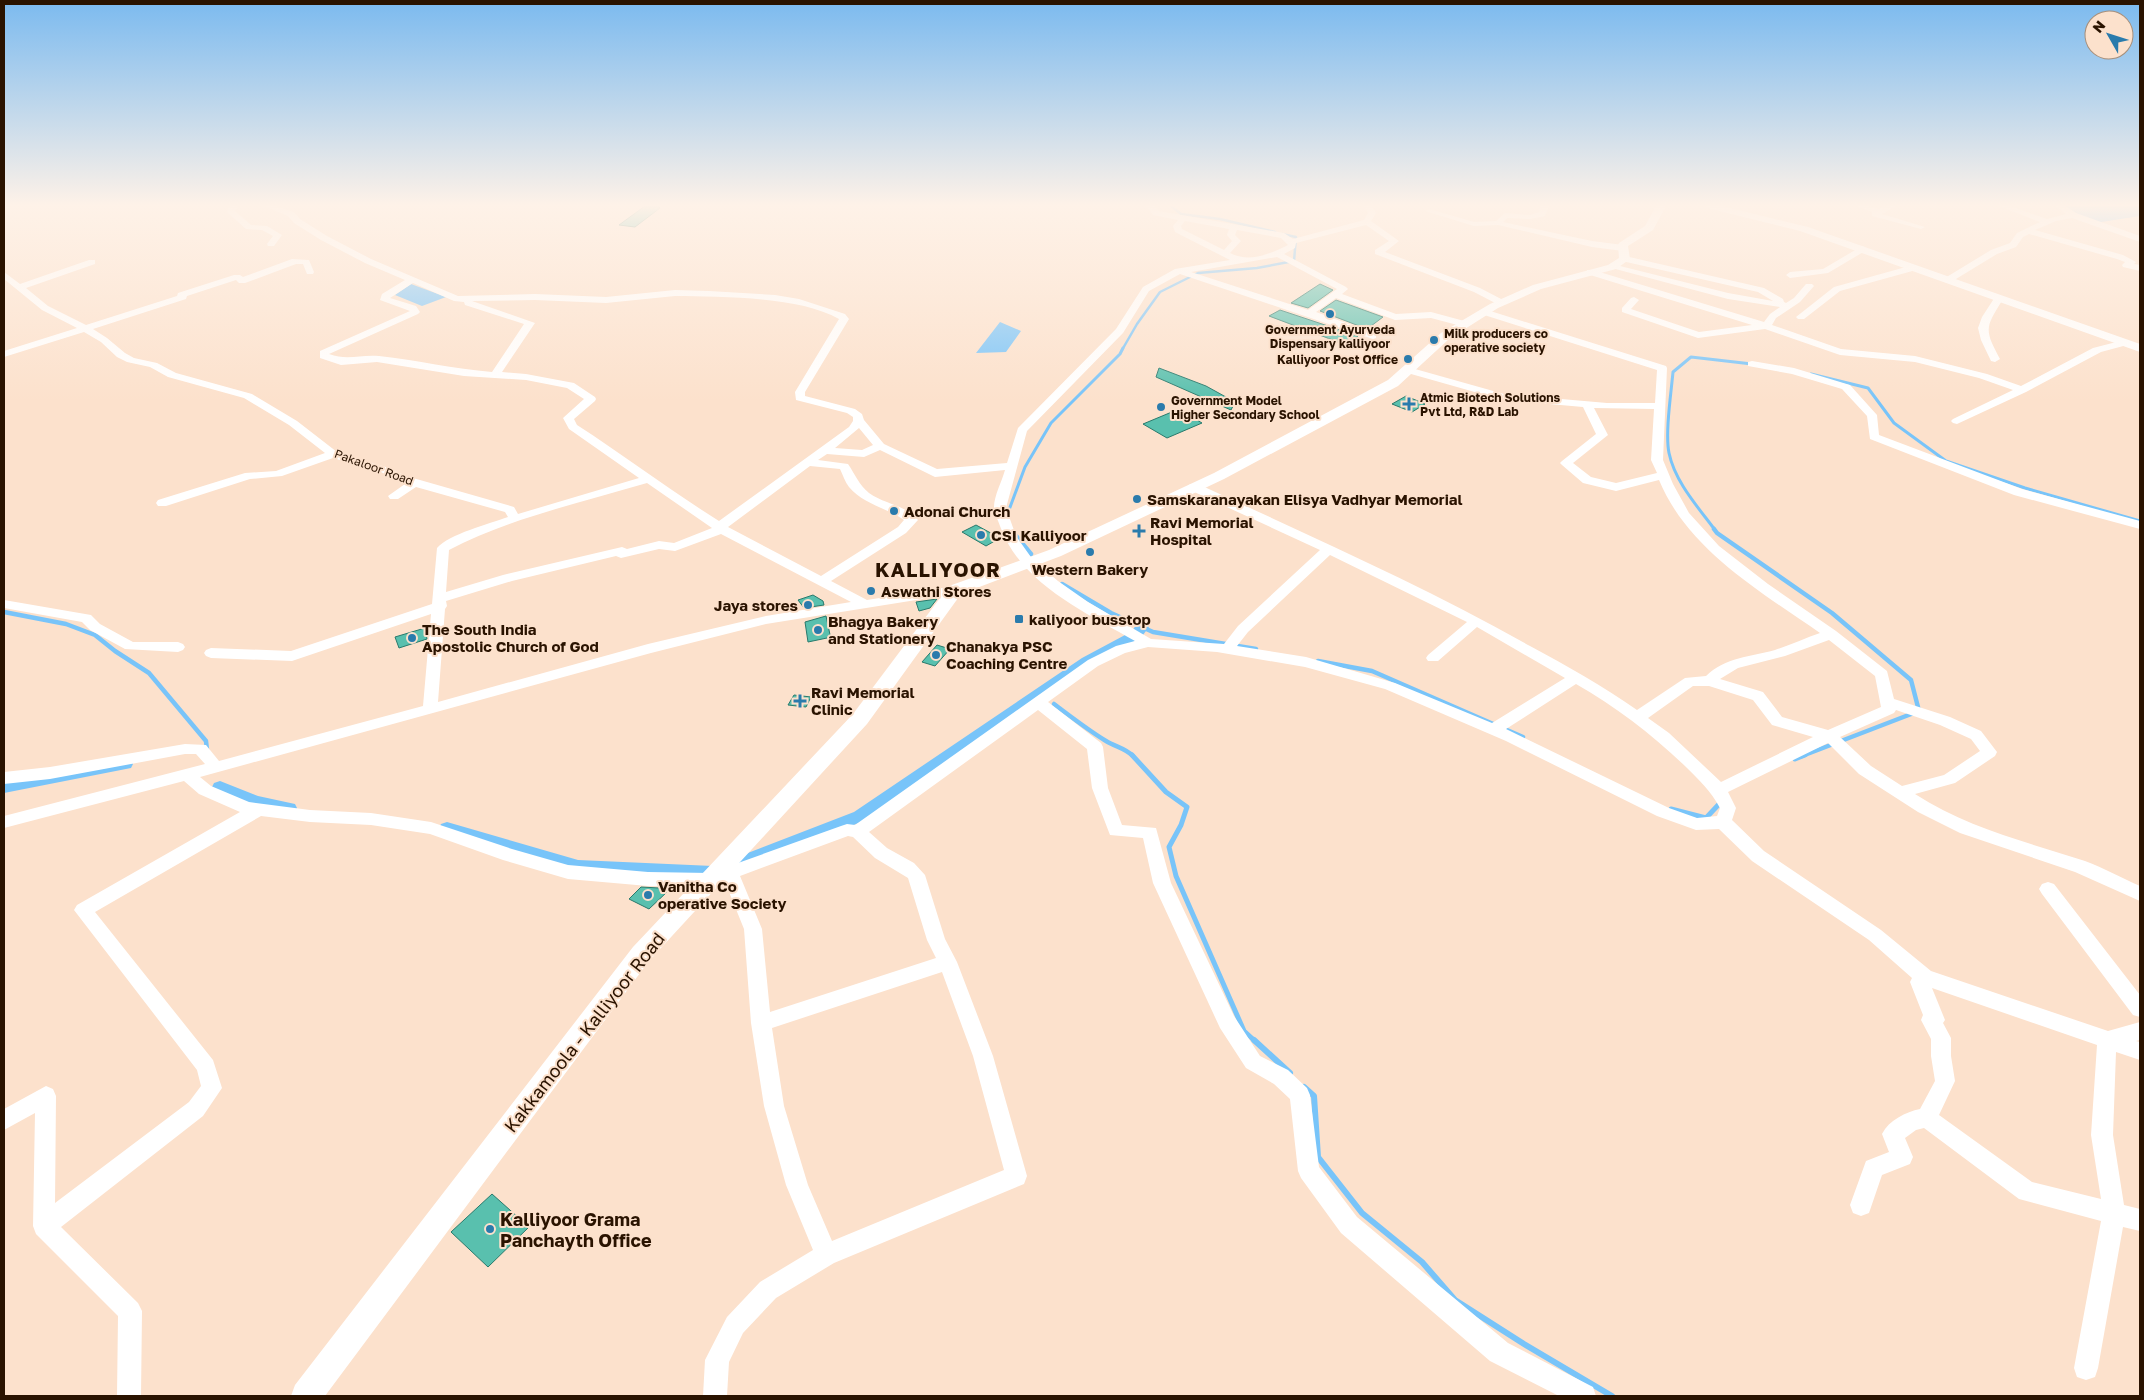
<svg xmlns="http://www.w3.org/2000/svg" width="2144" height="1400" font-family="'Golos Text',sans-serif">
  <rect width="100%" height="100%" fill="#fce1cc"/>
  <path fill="#78c4f9" d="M2062 206H2140V216L2095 223Z
    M411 284 446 297 422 306 395 295Z
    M1000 322 1021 331 1006 352 976 353Z"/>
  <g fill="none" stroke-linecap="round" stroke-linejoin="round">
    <path stroke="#78c4f9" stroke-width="2.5" d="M1171 206 1181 214 1220 219 1275 232
      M1122 350 1137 324 1160 292 1198 273 1257 268 1294 261 1296 237 1282 234"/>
    <path stroke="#78c4f9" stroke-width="3" d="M1811 374 1868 388 1894 423 1946 461 2025 488 2140 521
      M1006 518 1025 467 1051 423 1120 354 1123 348
      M1715 530C1698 507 1675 482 1669 453 1665 433 1671 394 1673 372L1691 357 1752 364"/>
    <path stroke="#78c4f9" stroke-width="4.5" d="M1714 529 1717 533 1832 613 1911 680 1919 711 1802 756
      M1012 531 1031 554
      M1062 584 1111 613 1153 632 1256 649
      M4 612 66 624 95 635 115 651 149 673 206 741 207 750
      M1318 661 1372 671 1523 737
      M1054 704C1071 717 1088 730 1106 741 1116 747 1125 748 1133 756"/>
    <path stroke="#78c4f9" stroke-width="5" d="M1132 755 1166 792 1187 807 1181 825 1169 847 1176 876 1244 1031 1256 1042
      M1795 759 1805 755
      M1671 809 1706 818 1721 802"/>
    <path stroke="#78c4f9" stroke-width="6" d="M1254 1040 1290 1073
      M1304 1087 1314 1096 1318 1157 1362 1213 1422 1262 1455 1300 1524 1344 1612 1396"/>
    <path fill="#78c4f9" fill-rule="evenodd" d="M1142 623 1147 624 1149 627 1143 635 1136 636 1137 638 1135 641 1092 664 866 820 752 866 746 868 740 866 737 861 740 856 854 812 1082 658 1125 635 1132 634 1131 632 1137 624Z
      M125 758 131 760 133 764 131 768 4 793V781Z
      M220 781 258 796 295 804 297 808 295 812 289 814 249 806 214 791 212 787 214 783Z
      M447 822 578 860 713 866 719 868 722 873 719 878 713 880 578 874 441 832 439 828 441 824Z"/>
  </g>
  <path fill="#59c0ae" stroke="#297a6c" d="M645 206H658L660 208 635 227 619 225Z
    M1320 284 1333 290 1308 308 1291 303Z
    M1336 300 1383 317 1367 329 1320 311Z
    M1280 310 1358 336 1346 345 1269 316Z
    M1159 368 1206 386 1235 402 1231 410 1156 377Z
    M1406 396 1425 404 1412 412 1392 404Z
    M1179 409 1202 423 1167 438 1143 424Z
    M976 525 1000 538 986 546 962 532Z
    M813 595 823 601 824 605 804 608 798 600Z
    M937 599 930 608 919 611 916 602Z
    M826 616 832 644 827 638 808 642 805 622Z
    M425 628 427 639 399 648 395 637Z
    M937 645 950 649 935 666 922 662Z
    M794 695 811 697 806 707 788 705Z
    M641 887 659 888 667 892 649 909 629 899Z
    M492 1194 529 1227 488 1267 451 1232Z"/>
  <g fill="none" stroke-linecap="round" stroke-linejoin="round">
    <path fill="#fff" fill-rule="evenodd" d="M230 206H238L235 211 251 225 267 226 282 235 274 246H268L267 244 273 236 262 230 246 229 228 213 227 211Z
      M264 206H275L294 212 300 219 327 236 371 259 458 296 535 294 606 297 675 290 709 291 775 295 799 299 845 314 849 319 805 392V396L855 409 862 414 864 420 884 444 937 469 1007 463 1018 428 1116 329 1143 287 1175 269 1230 260 1175 232 1173 226 1178 220 1153 215 1146 206H1154L1159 211 1284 233 1293 239 1364 220 1368 213 1364 206H1372L1376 213 1371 221 1399 241 1385 252 1480 288 1505 301V305H1499L1474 292 1375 254V250L1389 241 1366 225 1296 243 1295 248 1284 254 1346 287 1348 289 1342 294 1396 314 1431 312 1468 322V326L1465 327 1431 318 1395 320 1336 298 1316 312 1376 334V338L1373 339 1180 274 1149 291 1123 333 1027 431 1006 508 1016 536 1033 560 1058 581 1088 602 1151 639 1224 644 1238 626 1320 550 1190 490 1188 487 1190 484H1198C1310 536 1422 585 1530 646 1567 666 1603 686 1637 710L1685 678 1706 676C1725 657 1751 657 1775 650 1791 645 1805 638 1820 633 1760 591 1688 550 1659 480L1616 491 1583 483 1562 465 1560 463 1562 461 1596 434 1583 407 1503 400 1404 372 1403 370 1408 367 1504 394 1607 403H1655L1657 370 1481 314 1479 312 1484 309 1666 366 1667 368 1663 460 1673 484 1689 513 1719 546 1768 584 1836 631 1887 671 1894 699 1950 717 1981 731 1997 752 1995 756 1955 783 1915 794C1967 828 2027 842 2085 861 2104 868 2122 878 2140 886V901L2075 872 1960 833 1918 812 1859 774 1828 743 1728 792 1736 808 1732 820 1764 851 1881 930 1931 971 2108 1031 2140 1022V1040L2136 1041 2140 1042V1060L2116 1052 2113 1135 2124 1205 2140 1209V1231L2123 1227 2098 1368 2095 1377 2086 1380 2077 1377 2074 1368 2101 1221 2019 1199 1924 1128 1916 1130 1905 1138 1913 1157 1910 1164 1882 1175 1869 1213 1861 1216 1853 1213 1850 1205 1866 1161 1889 1152 1882 1134C1889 1120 1906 1112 1920 1109L1935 1081 1931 1056V1039L1921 1020 1923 1015 1910 982 1912 978 1869 940 1752 861 1719 829 1696 830 1657 816 1506 741 1385 689 1305 667 1217 652 1148 647 1125 653 1098 666 1048 702 1101 743 1103 747 1108 788 1122 825 1156 828 1171 883 1234 1016 1260 1056 1288 1070 1307 1088 1310 1095 1319 1167 1357 1217 1508 1343 1593 1387 1596 1396H1559L1490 1361 1341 1233 1301 1178 1298 1171 1290 1099 1274 1084 1246 1068 1220 1028 1153 883 1143 838 1110 835 1092 788 1087 749 1038 710 869 832 887 848 914 863 925 875 945 939 957 962 993 1056 1027 1176 1024 1184 834 1263 776 1298 743 1333 729 1362 727 1396H703L705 1360 727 1317 760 1282 813 1250 786 1185 764 1106 751 1023 744 929 725 882 711 887 648 886 568 879 503 860 430 834 371 825 310 822 261 816 95 912 213 1060 222 1088 203 1116 61 1227 138 1303 142 1311 141 1396H117L118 1316 36 1234 33 1226 35 1113 4 1130V1109L46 1086 53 1089 56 1096 55 1203 189 1102 201 1086 197 1070 74 910 77 905 240 812 199 794 184 781 4 828V816L205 764 196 754H185L50 779 4 784V772L50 767 185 744 206 745 219 761 423 706 431 614 292 661 211 658 206 656 204 653 206 650 211 648 291 651 432 604 437 548C449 534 489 524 508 517L505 512 416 487 398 499H390L388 496 405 484 381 472 333 458 282 476 250 479 166 506H158L156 503 158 500 245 473 276 471 325 453 289 425 244 398 168 377 150 367 127 362 117 357 101 342 84 332 4 357V351L77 328 42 310 4 279V272L20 284 89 260H95V264L26 288 48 306 86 325 177 296 178 293 234 275H240L243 277 292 259 309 260 314 272 313 274H307L303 264H296L245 283H239L236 280 187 296 186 299 93 329 107 338 125 353 134 358 157 363 176 373 252 394 297 421 337 452 389 468 406 476 514 507 518 514 639 478 569 429 563 418 584 399 567 388 526 380 464 376 377 362 341 365 320 358V351L410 311 380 300 382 294 405 280 365 263 321 240 294 223 288 216ZM1185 221 1229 229 1227 235 1232 241 1224 250 1182 229 1181 226ZM1237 230 1281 238 1288 245C1270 254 1249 263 1230 253L1241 241 1235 235ZM1277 257 1337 289 1308 310 1191 272ZM413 283 454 301 464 302 465 305 524 324 492 372C454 369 417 360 379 356 361 354 348 361 329 354L418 314 420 312 416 306 390 298ZM675 296C722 297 799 296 839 319L795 392 796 400 847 413 853 417V421L849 427 719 521C671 491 625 456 577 425L574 419 595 401 596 399 595 397 574 383 526 374 502 372 535 323 472 301 535 300 606 303ZM1594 408 1654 409 1651 460 1657 473 1616 483 1591 477 1573 463 1608 435ZM859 428 873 445 862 450 835 448ZM880 450 935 477 1005 470C1002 481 994 496 994 507 994 513 998 520 1000 526 1020 583 1086 613 1135 641L1116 646 1088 660 855 825 847 824 841 826 710 873 648 872 568 865 512 849 431 822 371 813 310 810 249 802 211 786 200 777 651 653 766 624 960 593 962 590 955 586 867 600 831 581 906 533 918 520C906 505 884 504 869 493 859 485 855 474 848 464L818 460 827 454 864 457ZM810 466 840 469C843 475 845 482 849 487 863 504 887 508 904 520L898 527 821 576 728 527ZM647 483 712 528 674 543 659 541 627 549 622 547 503 575 446 592 449 550C507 519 583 502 647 483ZM721 534 851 602 766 616 648 644 438 702 445 609 447 606 446 601 512 581 616 556 621 558 659 549 675 551ZM1330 555 1467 622 1428 655 1426 658 1428 661H1438L1477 627 1565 678 1492 723 1395 683 1306 657 1237 646 1248 632ZM1829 640 1875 676 1881 707 1828 730 1782 717 1763 692 1720 679 1738 668 1785 656ZM1576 684C1616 707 1653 735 1686 767 1699 780 1711 791 1720 808L1717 816 1697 818 1669 808 1506 729ZM1693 686H1709L1753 700 1772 725 1813 737 1721 782 1669 733 1648 718ZM1896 710 1940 725 1971 739 1980 751 1944 775 1902 786 1871 766 1840 737 1894 713ZM848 836 853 837 875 858 908 878 927 940 936 958 770 1012 762 929 740 876ZM942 972 973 1056 1004 1170 832 1241 808 1185 784 1106 772 1028ZM1932 988 2097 1045 2091 1135 2101 1199 2032 1182 1939 1115 1955 1081 1951 1056V1038L1943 1023 1945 1020Z
      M1541 206H1549L1545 216 1530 219 1507 218 1503 222 1592 241 1623 245 1627 248 1623 251 1592 247 1498 225 1474 226 1425 211 1429 209 1474 222 1496 221 1505 213 1530 215 1539 212Z
      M1856 206H1868L1879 209 1886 206H1896L1882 214 1925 227 1921 229 1872 216V212Z
      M1999 206H2010L2047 219 2066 214 2056 206H2065L2076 213 2140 236V242L2072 218 2056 221 2035 230 2123 255 2136 262 2134 264 2140 265V271L2123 267 2122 265 2125 262 2117 259 2029 234 2023 237 2016 247 1997 254 1951 282H1945V278L1991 250 2010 243 2017 233 2040 222Z
      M1862 246 1865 247V251L1828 273 1790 278 1786 275 1790 272 1823 269Z
      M1625 256 1764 288 1783 299 1784 302 1786 303 1794 298 1806 284H1812L1814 286 1800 302 1776 318 1772 325 1841 349 1915 356 1987 374 2021 386 2093 348 2124 340 2129 343 2127 345 2101 352 2026 392 1957 424 1953 423 1951 421 1953 419 2013 390 1979 378 1915 362 1840 355 1765 329 1698 338 1622 312V308L1631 298 1634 297 1639 300 1631 309 1699 332 1752 325 1587 274V270H1593L1764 322 1770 314 1780 307 1728 299 1608 267 1612 264 1728 293 1773 301 1758 292 1622 261V257Z
      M1913 265 1917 268 1916 270 1840 291 1804 319H1798L1796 317 1834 287Z
      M1998 296 2003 299C1985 328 1984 329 2000 359L1995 362 1991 361 1981 340 1978 328 1982 317 1995 297Z
      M1752 361 1794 368 1850 385 1877 415 1879 435 2022 489 2140 521V529L2014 495 1870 439 1867 416 1842 389 1792 374 1748 366V362Z
      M4 600 91 615 100 624 133 642H178L183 644 185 647 183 650 178 652 125 649 90 630 82 622 4 608Z
      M2048 882 2054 884 2140 995V1017L2133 1015 2042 894 2039 889 2042 884Z"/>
    <path fill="#fff" fill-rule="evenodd" d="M1656 206H1666L1653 230 1628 246 1630 259 1616 269 1541 289 1498 308 1449 339 1398 386 1224 479 1061 556 961 594 867 724 649 961 325 1396H291L295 1385 633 947 853 714 949 586 1049 550 1214 473 1388 380 1441 333 1490 304 1533 285 1608 265 1619 258 1618 245 1619 243 1645 226Z
      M1706 206H1722L1808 227 2140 344V352L1800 231 1707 208Z"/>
  </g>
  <linearGradient id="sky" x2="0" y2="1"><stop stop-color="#7bbaef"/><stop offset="0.51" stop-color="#fef2e8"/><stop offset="1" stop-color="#fef2e8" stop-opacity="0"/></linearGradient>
  <rect width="2144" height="402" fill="url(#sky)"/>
  <g fill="#2a7bac" stroke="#fce1cc" stroke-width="2">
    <circle cx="1330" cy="314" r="5"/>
    <circle cx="1434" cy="340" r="5"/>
    <circle cx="1408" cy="359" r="5"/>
    <path d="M1406.5 396.5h5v5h5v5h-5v5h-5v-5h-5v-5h5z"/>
    <circle cx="1161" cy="407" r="5"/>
    <circle cx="1137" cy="499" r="5"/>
    <circle cx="894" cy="511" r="5"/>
    <path d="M1136.5 523.5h5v5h5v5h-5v5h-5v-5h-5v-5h5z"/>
    <circle cx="981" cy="535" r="5"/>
    <circle cx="1090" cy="552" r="5"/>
    <circle cx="871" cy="591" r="5"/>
    <circle cx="808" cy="605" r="5"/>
    <rect x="1014" y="614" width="10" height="10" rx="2.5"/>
    <circle cx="818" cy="630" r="5"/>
    <circle cx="412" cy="638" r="5"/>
    <circle cx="936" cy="655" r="5"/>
    <path d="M797.5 693.5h5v5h5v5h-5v5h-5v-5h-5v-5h5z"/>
    <circle cx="648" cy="895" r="5"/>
    <circle cx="490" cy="1229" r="5"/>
  </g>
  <g text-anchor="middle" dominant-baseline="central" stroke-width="4" stroke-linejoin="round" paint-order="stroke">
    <g font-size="12" font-weight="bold" fill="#2a1300" stroke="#fce1cc" text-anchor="start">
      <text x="1330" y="329" text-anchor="middle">Government Ayurveda<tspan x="1330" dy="14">Dispensary kalliyoor</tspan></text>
      <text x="1444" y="333">Milk producers co<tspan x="1444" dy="14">operative society</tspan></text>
      <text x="1398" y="359" text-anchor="end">Kalliyoor Post Office</text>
      <text x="1420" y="397">Atmic Biotech Solutions<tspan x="1420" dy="14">Pvt Ltd, R&amp;D Lab</tspan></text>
      <text x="1171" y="400">Government Model<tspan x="1171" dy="14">Higher Secondary School</tspan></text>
    </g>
    <g font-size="12" fill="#2a1300" stroke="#fce1cc">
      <text transform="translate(374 467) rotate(20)">Pakaloor Road</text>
    </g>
    <g font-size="15" font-weight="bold" fill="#2a1300" stroke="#fce1cc" text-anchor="start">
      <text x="1147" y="499">Samskaranayakan Elisya Vadhyar Memorial</text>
      <text x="904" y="511">Adonai Church</text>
      <text x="1150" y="522">Ravi Memorial<tspan x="1150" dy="17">Hospital</tspan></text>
      <text x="991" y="535">CSI Kalliyoor</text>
      <text x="1090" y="569" text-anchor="middle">Western Bakery</text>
      <text x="881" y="591">Aswathi Stores</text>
      <text x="798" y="605" text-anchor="end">Jaya stores</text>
      <text x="1029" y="619">kaliyoor busstop</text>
      <text x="828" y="621">Bhagya Bakery<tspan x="828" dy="17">and Stationery</tspan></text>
      <text x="422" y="629">The South India<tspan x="422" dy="17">Apostolic Church of God</tspan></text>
      <text x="946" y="646">Chanakya PSC<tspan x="946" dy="17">Coaching Centre</tspan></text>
      <text x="811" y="692">Ravi Memorial<tspan x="811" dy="17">Clinic</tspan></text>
      <text x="658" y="886">Vanitha Co<tspan x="658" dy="17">operative Society</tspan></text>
    </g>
    <g font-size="18" fill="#2a1300" stroke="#fce1cc">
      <text transform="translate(584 1032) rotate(-52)">Kakkamoola - Kalliyoor Road</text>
    </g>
    <g font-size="18" font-weight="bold" fill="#2a1300" stroke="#fce1cc" text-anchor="start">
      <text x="500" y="1219">Kalliyoor Grama<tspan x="500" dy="21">Panchayth Office</tspan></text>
    </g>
    <g font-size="20" font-weight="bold" letter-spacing="1" fill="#2a1300" stroke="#fce1cc">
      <text x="938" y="569">KALLIYOOR</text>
    </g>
  </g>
  <rect width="2144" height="1400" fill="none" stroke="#2a1300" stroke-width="10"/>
  <g transform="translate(2109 35) rotate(309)"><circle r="24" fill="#fce1cc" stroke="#a88f7a"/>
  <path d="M0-4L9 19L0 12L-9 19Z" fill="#2a7bac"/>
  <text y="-8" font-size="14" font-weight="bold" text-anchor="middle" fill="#2a1300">N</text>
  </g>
</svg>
